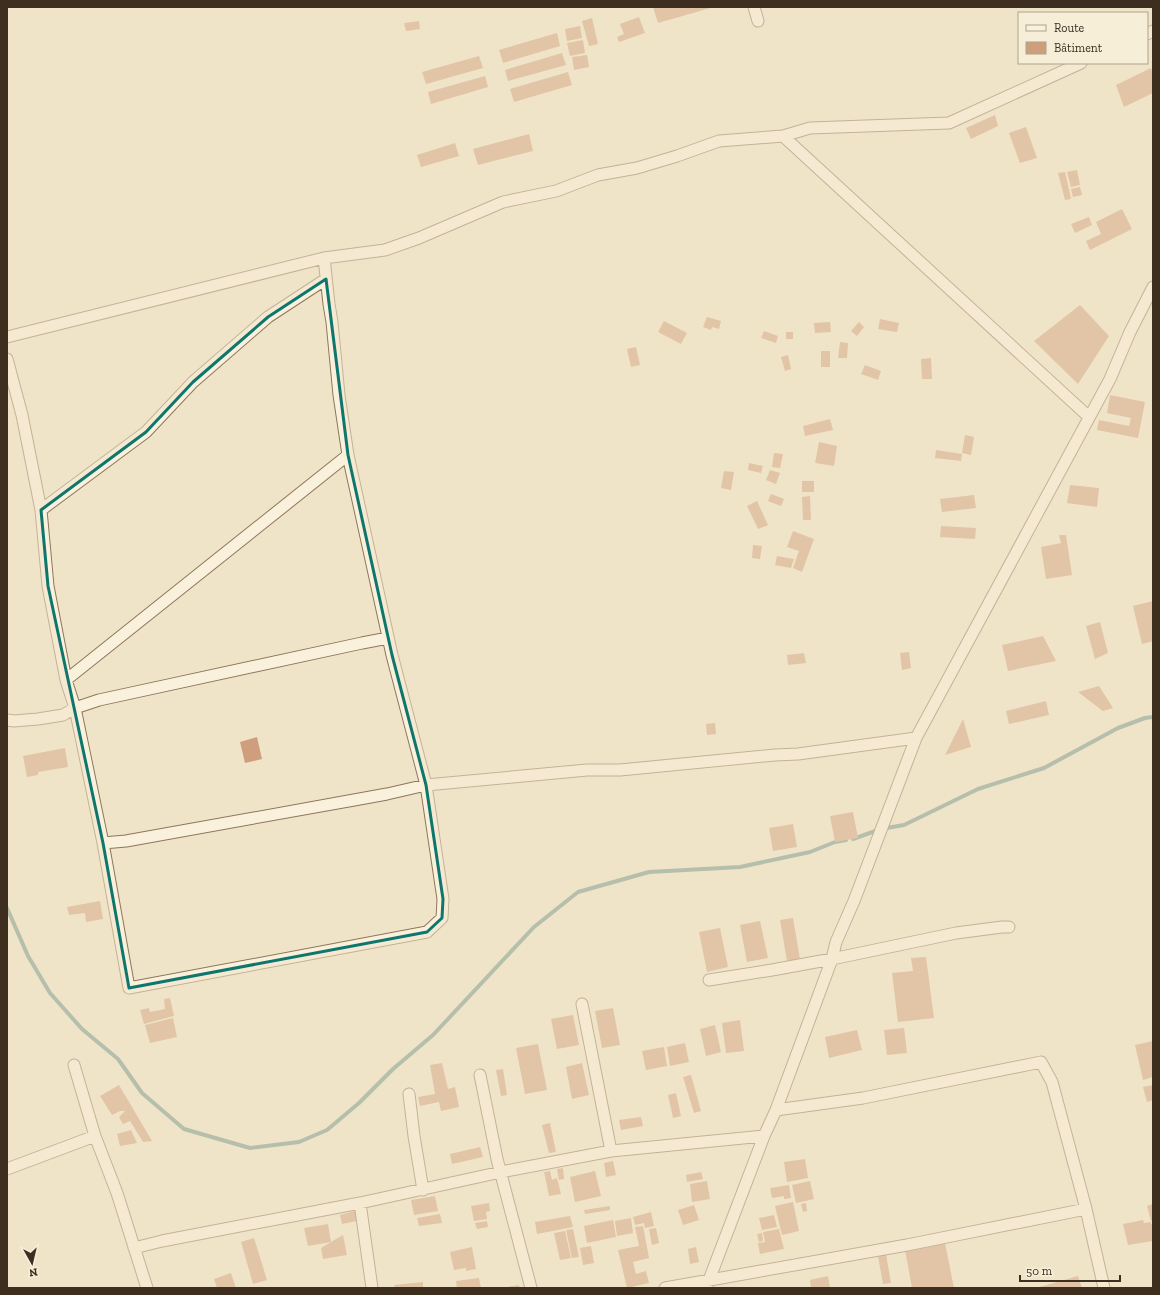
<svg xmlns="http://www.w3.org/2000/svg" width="1160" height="1295" font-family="'Zilla Slab',serif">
  <rect width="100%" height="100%" fill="#f0e4c8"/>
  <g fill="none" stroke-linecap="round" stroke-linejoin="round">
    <path stroke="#6f938a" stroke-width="4" d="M853 839 881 829 904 825 978 789 1044 768 1118 728 1145 718 1153 717
      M7 908 28 956 50 993 82 1029 118 1059 142 1093 184 1129 250 1148 299 1142 327 1130 359 1103 393 1069 433 1035 534 927 578 892 649 872 740 867 810 852 835 842 846 840"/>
  </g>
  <path fill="#cf9f7d" d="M653 7H714L658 23Z
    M639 17 645 33 619 42 617 37 624 34 620 24Z
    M592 18 598 44 589 46 582 21Z
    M419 21 420 29 406 31 404 23Z
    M580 26 582 38 567 41 565 29Z
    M557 33 560 46 503 63 499 50Z
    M583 40 585 53 570 56 567 43Z
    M562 53 566 65 508 81 505 70Z
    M587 55 589 67 574 70 572 57Z
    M479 56 483 68 426 84 422 72Z
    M1151 68 1153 75V93L1124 107 1116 85Z
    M568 72 572 85 514 102 510 89Z
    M485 76 488 87 431 104 428 92Z
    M995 115 998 126 971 139 966 128Z
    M1026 127 1037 158 1020 163 1009 133Z
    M529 134 533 151 478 165 473 149Z
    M455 143 459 156 421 167 417 155Z
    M1077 170 1080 185 1071 187 1067 172Z
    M1065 172 1071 199 1065 200 1058 173Z
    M1080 187 1082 195 1073 197 1071 189Z
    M1122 209 1132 229 1090 250 1086 241 1101 234 1096 222Z
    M1089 217 1092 225 1075 233 1071 224Z
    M1080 305 1109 336 1078 384 1034 341Z
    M707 317 721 321 719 329 712 327 711 330 703 327Z
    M880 319 899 323 897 332 878 329Z
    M664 321 687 333 681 344 658 332Z
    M830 322 831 332 815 333 814 323Z
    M859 322 864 327 857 336 851 331Z
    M764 331 778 336 776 343 761 338Z
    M786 332H793V339H786Z
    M840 342 848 343 847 358H838Z
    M636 347 640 365 631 367 627 349Z
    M821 351H830V367H821Z
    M788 355 791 369 785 371 781 357Z
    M931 358 932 379H922L921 359Z
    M865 365 881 371 878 380 861 374Z
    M1110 395 1145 402 1138 438 1097 430 1099 420 1129 426 1131 418 1107 413Z
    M830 419 833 430 805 436 803 426Z
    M965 435 974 437 971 455 962 453Z
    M819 442 837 446 834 466 815 463Z
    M936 450 962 454 961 461 935 458Z
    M774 453 783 454 780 468 772 467Z
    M749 463 763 466 761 473 748 470Z
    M770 470 780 473 776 484 766 480Z
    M724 471 734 472 731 490 721 488Z
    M802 481H814V492H802Z
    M1070 485 1099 488 1097 507 1067 503Z
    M771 494 784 499 781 506 768 501Z
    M974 495 976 508 942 512 940 499Z
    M810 496 811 520H803L802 497Z
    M757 501 768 525 758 529 747 506Z
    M941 526 976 528 975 539 940 537Z
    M793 531 814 539 802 572 793 568 799 551 787 547Z
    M1059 535H1066L1072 575 1046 579 1041 547 1061 543Z
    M753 545 762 546 760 559 752 558Z
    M777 556 794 559 791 568 775 565Z
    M1153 601V641L1142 644 1133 606Z
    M1100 622 1108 653 1095 659 1086 626Z
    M1043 636 1056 661 1008 671 1002 645Z
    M909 652 911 668 902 670 900 653Z
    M804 653 806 663 788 665 787 655Z
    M1099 686 1113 708 1103 711 1078 692Z
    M1046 701 1049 715 1009 724 1006 711Z
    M963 719 971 747 945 755Z
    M715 723 716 734 707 735 706 724Z
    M257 737 262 759 245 763 240 742Z
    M65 748 68 767 38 772V775L27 777 23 756Z
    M853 812 858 838 835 842 830 816Z
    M793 824 797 847 773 851 769 828Z
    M100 901 103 919 86 922 85 913 69 915 67 907Z
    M793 918 800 959 787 961 780 920Z
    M760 921 768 958 747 962 740 925Z
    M720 928 728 967 707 972 699 932Z
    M926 957 934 1018 898 1022 892 973 913 971 911 958Z
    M170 998 174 1016 144 1024 140 1010 149 1008 150 1012 165 1009 164 999Z
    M613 1008 620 1045 602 1048 595 1011Z
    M573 1015 579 1045 557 1049 551 1019Z
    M173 1018 177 1037 150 1043 145 1025Z
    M740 1020 744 1051 726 1053 722 1023Z
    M715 1025 721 1052 706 1056 700 1029Z
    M904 1028 907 1053 887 1055 884 1030Z
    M857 1030 862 1050 829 1058 825 1037Z
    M1153 1041V1077L1143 1080 1135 1045Z
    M685 1043 689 1062 670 1066 667 1047Z
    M538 1044 547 1090 525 1094 516 1048Z
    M664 1047 667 1066 646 1070 642 1051Z
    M442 1063 448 1089 455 1087 459 1107 441 1111 439 1102 420 1106 418 1097 435 1094 430 1065Z
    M582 1063 589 1095 572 1099 566 1067Z
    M503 1069 507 1095 501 1096 496 1070Z
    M691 1075 701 1111 694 1113 683 1077Z
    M119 1085 152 1141 143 1142 130 1121 123 1124 119 1117 125 1111H120L112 1115 100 1096Z
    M1153 1085V1100L1147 1102 1143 1087Z
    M676 1093 681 1116 673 1118 668 1095Z
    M641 1117 643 1126 621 1130 619 1120Z
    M550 1123 556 1152 549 1153 542 1125Z
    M131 1130 137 1143 120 1146 117 1134Z
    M480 1147 483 1157 452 1164 450 1154Z
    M805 1159 808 1178 787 1182 784 1162Z
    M613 1161 616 1175 606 1177 604 1163Z
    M563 1168 564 1179 559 1180 557 1169Z
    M550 1171 552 1180 557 1178 561 1194 549 1196 544 1172Z
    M595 1171 601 1196 575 1202 570 1177Z
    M701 1172 703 1179 687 1182 686 1175Z
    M707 1181 710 1199 692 1202 690 1184Z
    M810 1181 814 1199 796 1203 792 1185Z
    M789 1185 791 1198 784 1199V1196L772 1198 770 1188Z
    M435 1196 438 1211 414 1215 411 1200Z
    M793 1202 799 1231 782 1235 775 1206Z
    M489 1203 490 1211 486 1212 487 1219 474 1221 471 1206Z
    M806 1203 807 1211 803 1212 801 1204Z
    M1153 1204V1220L1151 1221 1147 1206Z
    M694 1205 699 1220 683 1225 678 1210Z
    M610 1206V1210L585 1214 584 1210Z
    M355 1211 357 1221 342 1224 340 1215Z
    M651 1212 654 1226 645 1228 644 1223 635 1225 633 1217Z
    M440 1214 442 1223 419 1226 417 1218Z
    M774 1215 777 1227 762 1230 759 1218Z
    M570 1216 573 1227 537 1234 535 1222Z
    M631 1218 633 1233 617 1236 615 1221Z
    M613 1220 616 1237 587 1243 584 1226Z
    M1143 1220 1144 1223 1151 1222V1224H1153V1241L1128 1245 1123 1224Z
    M487 1221 488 1227 477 1229 475 1223Z
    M328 1224 331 1242 343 1235 347 1255 323 1259 321 1248 331 1242 308 1246 304 1228Z
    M643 1226 649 1258 633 1262 636 1274 646 1271 649 1283 627 1288 618 1250 639 1246 635 1227Z
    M656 1228 659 1243 652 1245 649 1229Z
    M573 1229 579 1257 572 1258 566 1230Z
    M779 1229 784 1249 760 1254 758 1243 765 1242 763 1232Z
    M565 1231 571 1258 560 1260 554 1233Z
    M762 1233 763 1241 759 1242 757 1234Z
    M254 1238 267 1280 253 1284 241 1242Z
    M945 1243 954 1288H912L905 1250Z
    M591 1246 594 1263 583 1265 580 1248Z
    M472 1247 476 1269 466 1271V1268L454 1270 450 1252Z
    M696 1247 699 1262 690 1264 688 1249Z
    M886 1254 891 1283 883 1284 878 1256Z
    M231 1273 236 1288H217L214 1279Z
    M828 1276 830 1288H811L810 1280Z
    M1078 1276 1082 1288H1036Z
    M479 1278 481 1288H457L456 1281Z
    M423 1282V1288H395L394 1285Z
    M519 1285 520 1288H508L507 1287Z"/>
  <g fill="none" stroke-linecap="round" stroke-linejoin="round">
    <defs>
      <path id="minor" d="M754 7 758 21
        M1147 34 1153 31
        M783 136 1089 417
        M324 258 329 304 332 322 339 395 348 455 392 655 426 785 443 899 442 918 427 932 129 988 103 843 75 708 66 680 348 455
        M7 337 324 258 385 250 419 238 503 202 556 191 598 175 637 168 677 156 719 141 783 136 810 128 949 123 1081 63
        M7 359 22 415 41 510
        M66 680 48 586 41 510 146 432 193 382 268 317 326 279
        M7 720 14 721 38 719 63 715 75 708 99 700 362 643 388 638
        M103 843 126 841 354 800 387 794 426 785 587 770H620L775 755 798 754 916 738
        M709 980 772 970 832 959 956 933 1002 927H1009
        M582 1004 611 1151
        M74 1065 95 1136 117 1193 147 1288
        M480 1075 497 1159 531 1288
        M409 1094 414 1136 423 1190
        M776 1110 863 1098 1041 1062 1052 1082 1086 1209 1104 1288
        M7 1169 95 1136
        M360 1203 372 1288
        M134 1248 162 1241 360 1203 501 1172 611 1151 764 1136
        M665 1288 907 1245 1086 1209
        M706 1288 764 1136 776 1110 832 959 836 942 854 901 916 738 1110 379 1130 332 1153 287"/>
    </defs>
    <use href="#minor" stroke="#8d765c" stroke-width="13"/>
    <use href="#minor" stroke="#faf1dc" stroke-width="11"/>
  </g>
  <path d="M0 0H1160V1295H0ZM326 279 348 455 392 655 426 785 443 899 442 918 427 932 129 988 103 843 48 586 41 510 146 432 193 382 268 317Z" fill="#f0e4c8" fill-opacity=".55" fill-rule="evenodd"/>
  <path fill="none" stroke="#0f766e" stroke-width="3" stroke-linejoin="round" d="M326 279 348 455 392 655 426 785 443 899 442 918 427 932 129 988 103 843 48 586 41 510 146 432 193 382 268 317Z"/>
  <rect width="1160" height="1295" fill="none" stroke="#3d2e20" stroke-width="16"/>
  <rect x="1018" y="12" width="130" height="52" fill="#f7eed8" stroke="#ada18e"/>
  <rect x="1026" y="25" width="20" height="6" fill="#faf1dc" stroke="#ada18e"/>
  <text x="1054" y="32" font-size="12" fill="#3d2e20">Route</text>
  <rect x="1026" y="42" width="20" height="12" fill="#cf9f7d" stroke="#ada18e"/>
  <text x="1054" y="52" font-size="12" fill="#3d2e20">Bâtiment</text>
  <g transform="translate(32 1263) rotate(172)" stroke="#f7eed8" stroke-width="3" paint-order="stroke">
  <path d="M0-3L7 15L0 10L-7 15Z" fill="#3d2e20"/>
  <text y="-6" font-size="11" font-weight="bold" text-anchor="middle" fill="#3d2e20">N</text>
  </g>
  <path d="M1020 1275v6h100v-6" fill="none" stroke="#3d2e20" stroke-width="2"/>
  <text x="1026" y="1275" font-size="12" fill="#3d2e20" stroke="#f7eed8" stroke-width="3" paint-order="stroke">50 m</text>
</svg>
